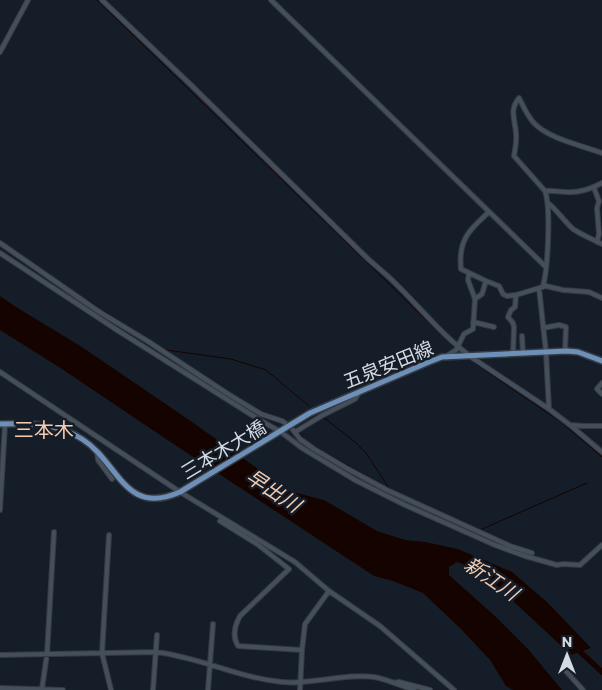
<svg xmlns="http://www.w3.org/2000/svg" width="602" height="690" font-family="Commissioner,'Noto Sans JP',sans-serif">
  <rect width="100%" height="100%" fill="#151e28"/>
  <path fill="#150300" d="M0 296 16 307 82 347 192 422 289 491 324 500 377 531 405 540 425 542 458 549 512 572 547 602 591 648 571 655 481 571 457 562 449 567V575L496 617 528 649 562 690H513L506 686 490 660 461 629 423 593 393 581 374 576 163 437 62 369 0 330Z"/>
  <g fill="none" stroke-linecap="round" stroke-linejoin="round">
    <path stroke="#150300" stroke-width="1" d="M97 0 455 348
      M0 240 17 253
      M56 280 99 308
      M105 312 142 336
      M158 346 169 353
      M166 350 231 359 266 370 309 406
      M473 362 561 422 602 457
      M259 411 278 418
      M323 417 355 442 366 453 389 488
      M299 433 308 443
      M311 445 389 488 454 519
      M476 529 480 530 587 483"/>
    <path stroke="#150300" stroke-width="5.5" d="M575 647 602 672"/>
    <defs>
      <path id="minor" d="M102 0 192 86 364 255C373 264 384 272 393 281 420 307 443 337 474 359L549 409 570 425 602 452
        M271 0 546 267
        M0 52 28 0
        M594 188 599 201 597 208 599 234 597 242
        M545 191C552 190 559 192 566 192 579 193 591 189 602 183
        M548 203C557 210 564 221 573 229 582 235 592 239 602 244
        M489 212C469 230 458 240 461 269L486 281 499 286 503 294 507 296 516 295 546 286 563 290 589 292 602 298
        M0 243 98 311 149 342 228 394 261 414 282 421 285 423
        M0 253 117 330 258 419 281 432 302 448 355 480 405 505 495 545 525 556 557 565 563 564 580 565 602 545
        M469 273 468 280 475 299
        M543 286C548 268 551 208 545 191L514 156C515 149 517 141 516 133 515 119 509 110 519 98 523 106 527 115 533 122 548 139 581 145 602 153
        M539 288 546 352 549 409
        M473 322 494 327
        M543 328 559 325 566 327 565 351
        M522 336 523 353
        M513 354 514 327 513 323 508 317 511 310 515 307 516 295
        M445 357 456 350 464 334 473 329 475 299 482 294 486 281
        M0 372 180 492 295 562 329 591 380 626 454 690
        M602 383 597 389 602 394
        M570 425 584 426H602
        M293 430 300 439 314 449 348 469 387 490 510 546 532 553
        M295 432 323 415 355 399 360 391
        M97 451 98 460 112 479
        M0 510 5 424
        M220 521 257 544 289 569 240 616C235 625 232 636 238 646L302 650
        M109 535 102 653 111 690
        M0 655 156 652C199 657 239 678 282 682 313 685 344 673 374 677 386 679 402 686 414 690
        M564 669 583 690
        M394 683 399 682 430 690
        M0 688 63 690
        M41 690 42 689 47 654 54 532
        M153 690 157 635
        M208 690 213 624
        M300 690 302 650 305 624 329 591"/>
      <path id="major" d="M0 424C29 423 57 423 82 439 119 462 124 517 180 492L310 413 429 362 442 357 567 351 578 352 602 361"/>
    </defs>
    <use href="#minor" stroke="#353a42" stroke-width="6"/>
    <use href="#major" stroke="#353a42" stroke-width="8"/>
    <use href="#minor" stroke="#454f5b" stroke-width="4"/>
    <use href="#major" stroke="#6e8fb7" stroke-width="5"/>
  </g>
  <g text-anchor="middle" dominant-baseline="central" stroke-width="5" stroke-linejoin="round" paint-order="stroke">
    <g font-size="19" fill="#d5dae1" stroke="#151e28">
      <text transform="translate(388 364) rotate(-22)">五泉安田線</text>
      <text transform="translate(223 449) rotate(-31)">三本木大橋</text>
    </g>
    <g font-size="20" fill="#f6ccb1" stroke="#151e28">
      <text x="44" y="429">三本木</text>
    </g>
    <g font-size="20" font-style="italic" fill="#f3cbb1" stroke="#151e28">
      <text transform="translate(274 490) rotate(33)">早出川</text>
      <text transform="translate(492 578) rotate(34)">新江川</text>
    </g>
  </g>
  <g transform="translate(567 655)" stroke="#151e28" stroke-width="4" paint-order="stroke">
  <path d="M0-4L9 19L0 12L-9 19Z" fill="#d5dae1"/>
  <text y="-8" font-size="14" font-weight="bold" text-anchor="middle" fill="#d5dae1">N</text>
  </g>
</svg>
